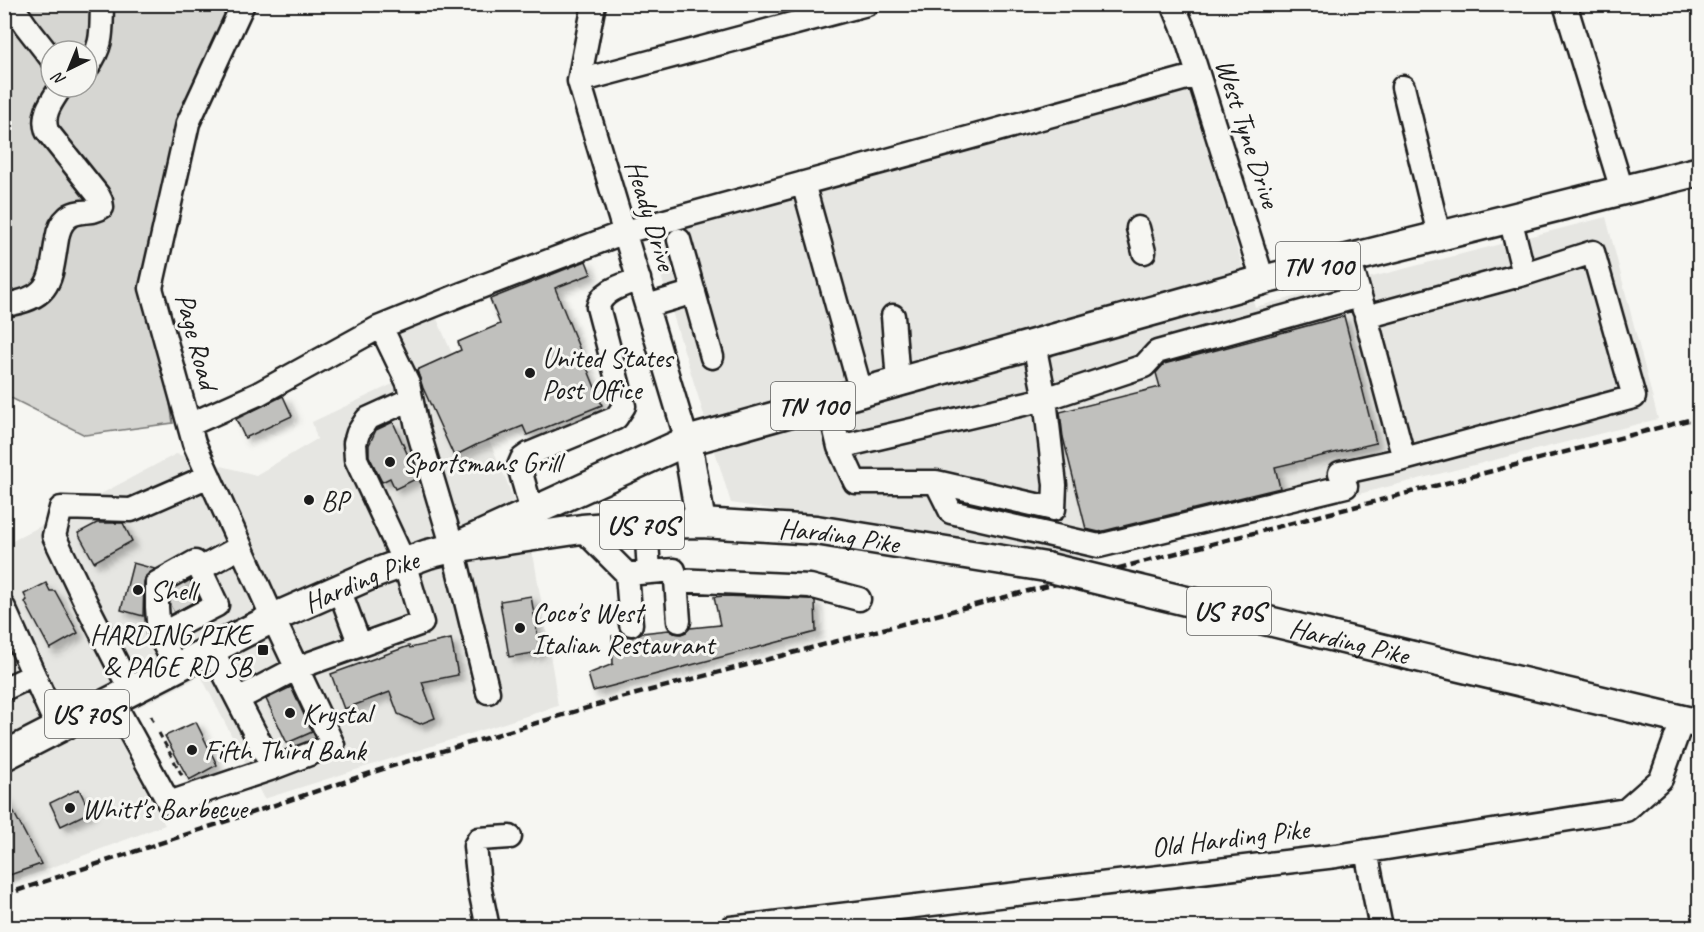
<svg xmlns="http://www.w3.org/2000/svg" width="1704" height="932" font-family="Caveat,sans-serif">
  <defs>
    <filter id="shadow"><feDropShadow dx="5.5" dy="5.5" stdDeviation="3" flood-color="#0004"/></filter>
  </defs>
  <rect width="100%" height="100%" fill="#f6f6f2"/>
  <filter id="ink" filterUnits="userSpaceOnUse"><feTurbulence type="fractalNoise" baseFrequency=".0167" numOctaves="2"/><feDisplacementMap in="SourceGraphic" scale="12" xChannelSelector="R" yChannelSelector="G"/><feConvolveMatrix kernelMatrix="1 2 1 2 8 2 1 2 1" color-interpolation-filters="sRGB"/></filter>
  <g filter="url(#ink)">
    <path fill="#e6e6e2" d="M1189 88 1255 307 1606 217 1658 419 1096 560 731 503 649 237Z
      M435 314 507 482 534 559 554 678 558 706 264 799 201 676 109 722 165 825 5 885V545L176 454 256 475 317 439 312 422 397 382 378 341Z"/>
    <path fill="#d6d6d2" stroke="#797977" stroke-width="1.5" fill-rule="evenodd" d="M5 5H243L188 123 152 288 173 423 85 435 5 395ZM51 51H87V87H51Z"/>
    <path fill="#c0c0bd" stroke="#1c1c1c" stroke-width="1.5" filter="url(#shadow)" d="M586 261 591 274 555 288 602 405 527 435 523 426 476 445 454 456 423 388 417 370 461 350 458 342 500 324 490 299Z
      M1344 316 1376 443 1275 467 1280 488 1099 532 1086 529 1063 437 1060 412 1160 387 1156 373 1164 364Z
      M283 396 292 416 245 438 236 419Z
      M393 422 418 478 395 489 390 478 382 482 369 456V445L376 430Z
      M97 523H123L132 541 94 562 78 533Z
      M133 563 155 569 146 576 144 582 143 616 121 610Z
      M190 580 199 599 175 612 171 604V591Z
      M46 583 50 591H55L78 633 50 649 25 602 27 600 24 594Z
      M531 596 540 652 509 657 500 601Z
      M724 596 808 599 815 601 816 632 593 691 588 674 613 664 612 636 623 635 633 637 641 633 669 630 674 633 681 634 686 632 690 628 720 625 714 597Z
      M451 639 458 675 422 682 435 718 420 724 398 714 390 692 344 709 331 674 409 646 410 648Z
      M291 687 312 732 287 743 266 699Z
      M196 722 217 765 189 780 165 736Z
      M79 789 90 812 61 826 50 803Z
      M4 794 41 864 4 877Z"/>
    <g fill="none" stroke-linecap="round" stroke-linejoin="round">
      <path stroke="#d5d5d2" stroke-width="22" stroke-dasharray="22 11" stroke-linecap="butt" d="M169 602 198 586"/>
      <defs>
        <path id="minor" d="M11 4 26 26 51 58
          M594 4 579 81 687 441
          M1173 4 1185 33 1263 280
          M1565 4 1622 190
          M87 68C104 44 101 32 102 4
          M579 81 867 4
          M1403 87 1439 235
          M803 183 861 392
          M1510 218 1524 274 1593 252 1634 397 1404 459 1366 317 1524 274
          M1138 228 1144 252
          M679 240 712 357
          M1349 258 1364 310
          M1360 296 1157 352 1144 366 1045 399 1055 485 1054 509 936 482 951 512 1099 546 1346 486 1340 473 1404 459
          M4 305C53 298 50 280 57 239 58 232 61 223 67 218 77 208 92 215 102 207L101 201 98 195 47 131C41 114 52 101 61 87
          M647 306 694 292
          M893 316 898 382
          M381 327 408 383 417 427 453 548 488 692
          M828 401 839 447 1045 399 1034 344
          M189 425 258 394 378 328 462 294 625 232 1198 75
          M839 447 855 482H936
          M532 512 519 466 522 459 529 454 616 418 624 406 598 307C602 290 624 285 639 279
          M646 524 649 572
          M582 529 627 574
          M676 580 679 621
          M339 589 360 645
          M4 608 58 729
          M631 624 627 574 674 570 676 580 810 586 859 599
          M159 635 217 605 200 569
          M212 650 273 768
          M177 668 159 635 157 607V583L195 562 200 569 240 547
          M4 689 34 675
          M131 691 87 605 54 536 61 508 131 510 209 476
          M238 699 297 668 422 623 404 562 356 459 355 443 358 433 367 419 411 399
          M113 701 169 803 273 768 333 745 273 618 194 443 151 288 188 123 243 4
          M1366 851 1381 928
          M488 928 479 885 475 846 479 839 510 837
          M731 928 1336 856 1626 810 1661 779 1682 721"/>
        <g id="major">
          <path d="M687 441 701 523"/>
          <path d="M453 548 687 441 1263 280 1700 171"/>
          <path d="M1413 656 1700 724"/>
          <path id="s1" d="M4 756 273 618 373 574 428 554 453 548 582 529 646 524 701 523 816 530 1046 567"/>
        </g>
      </defs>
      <use href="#minor" stroke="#1c1c1c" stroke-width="27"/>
      <use href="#major" stroke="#1c1c1c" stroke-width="33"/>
      <path stroke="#1c1c1c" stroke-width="3" stroke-dasharray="6 4.5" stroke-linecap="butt" d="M151 716 154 723
        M159 733 184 779"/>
      <use href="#minor" stroke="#f6f6f2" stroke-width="22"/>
      <use href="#major" stroke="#f6f6f2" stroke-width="28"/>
      <path stroke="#1c1c1c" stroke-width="4.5" stroke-dasharray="9 4.5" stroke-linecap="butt" d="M4 895 392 766 617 699 1024 592 1092 575 1700 417"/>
      <defs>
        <g id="major-bridge">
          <path id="s2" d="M1046 567 1413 656"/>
        </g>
      </defs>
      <use href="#major-bridge" stroke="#1c1c1c" stroke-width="33" stroke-linecap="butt"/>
      <use href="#major-bridge" stroke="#f6f6f2" stroke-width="28"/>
    </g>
  </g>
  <g fill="#1c1c1c" stroke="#f6f6f2" stroke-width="2">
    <circle cx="530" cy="373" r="6"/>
    <circle cx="390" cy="462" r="6"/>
    <circle cx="309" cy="500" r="6"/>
    <circle cx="138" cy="590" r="6"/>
    <circle cx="520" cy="628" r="6"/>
    <rect x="257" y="644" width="12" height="12" rx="3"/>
    <circle cx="290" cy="713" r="6"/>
    <circle cx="192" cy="750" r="6"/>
    <circle cx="70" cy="808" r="6"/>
  </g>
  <g text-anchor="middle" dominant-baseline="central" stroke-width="6" stroke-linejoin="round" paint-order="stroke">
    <g fill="#f6f6f2" stroke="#5d5d5c" stroke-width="1.5">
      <rect x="1276" y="242" width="84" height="48" rx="4.5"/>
      <rect x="771" y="382" width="84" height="48" rx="4.5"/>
      <rect x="600" y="501" width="84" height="48" rx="4.5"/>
      <rect x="1187" y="587" width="84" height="48" rx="4.5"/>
      <rect x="45" y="690" width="84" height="48" rx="4.5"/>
    </g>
    <g font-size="27" font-weight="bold" fill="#1c1c1c">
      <text x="1318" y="266">TN 100</text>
      <text x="813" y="406">TN 100</text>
      <text x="642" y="525">US 70S</text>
      <text x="1229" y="611">US 70S</text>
      <text x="87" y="714">US 70S</text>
    </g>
    <g font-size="28" fill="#1c1c1c" stroke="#f6f6f2">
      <text transform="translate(1248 133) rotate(72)">West Tyne Drive</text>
      <text transform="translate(651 215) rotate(73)">Heady Drive</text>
      <text transform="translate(197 341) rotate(75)">Page Road</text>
      <text stroke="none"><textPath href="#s1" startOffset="884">Harding Pike</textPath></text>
      <text stroke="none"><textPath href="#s1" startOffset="398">Harding Pike</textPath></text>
      <text stroke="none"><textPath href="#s2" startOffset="312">Harding Pike</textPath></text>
      <text transform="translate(1230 838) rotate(-7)">Old Harding Pike</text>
    </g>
    <g font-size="28" fill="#1c1c1c" stroke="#f6f6f2" text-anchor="start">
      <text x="542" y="357">United States<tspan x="542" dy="32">Post Office</tspan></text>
      <text x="402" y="462">Sportsmans Grill</text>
      <text x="321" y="500">BP</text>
      <text x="150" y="590">Shell</text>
      <text x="532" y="612">Coco's West<tspan x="532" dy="32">Italian Restaurant</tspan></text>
      <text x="251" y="634" text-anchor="end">HARDING PIKE<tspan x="251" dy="32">&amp; PAGE RD SB</tspan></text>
      <text x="302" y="713">Krystal</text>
      <text x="204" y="750">Fifth Third Bank</text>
      <text x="82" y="808">Whitt's Barbecue</text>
    </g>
  </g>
  <rect width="1704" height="932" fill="none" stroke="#f6f6f2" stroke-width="24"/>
  <rect x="12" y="12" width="1680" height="908" fill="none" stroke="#1c1c1c" stroke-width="2" filter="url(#ink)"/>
  <g transform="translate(69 69) rotate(223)"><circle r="28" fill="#f6f6f2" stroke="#9f9f9c" stroke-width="1.5"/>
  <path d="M0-4.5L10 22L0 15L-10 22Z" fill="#1c1c1c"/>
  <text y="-9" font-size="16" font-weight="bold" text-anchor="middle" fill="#1c1c1c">N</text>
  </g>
</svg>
